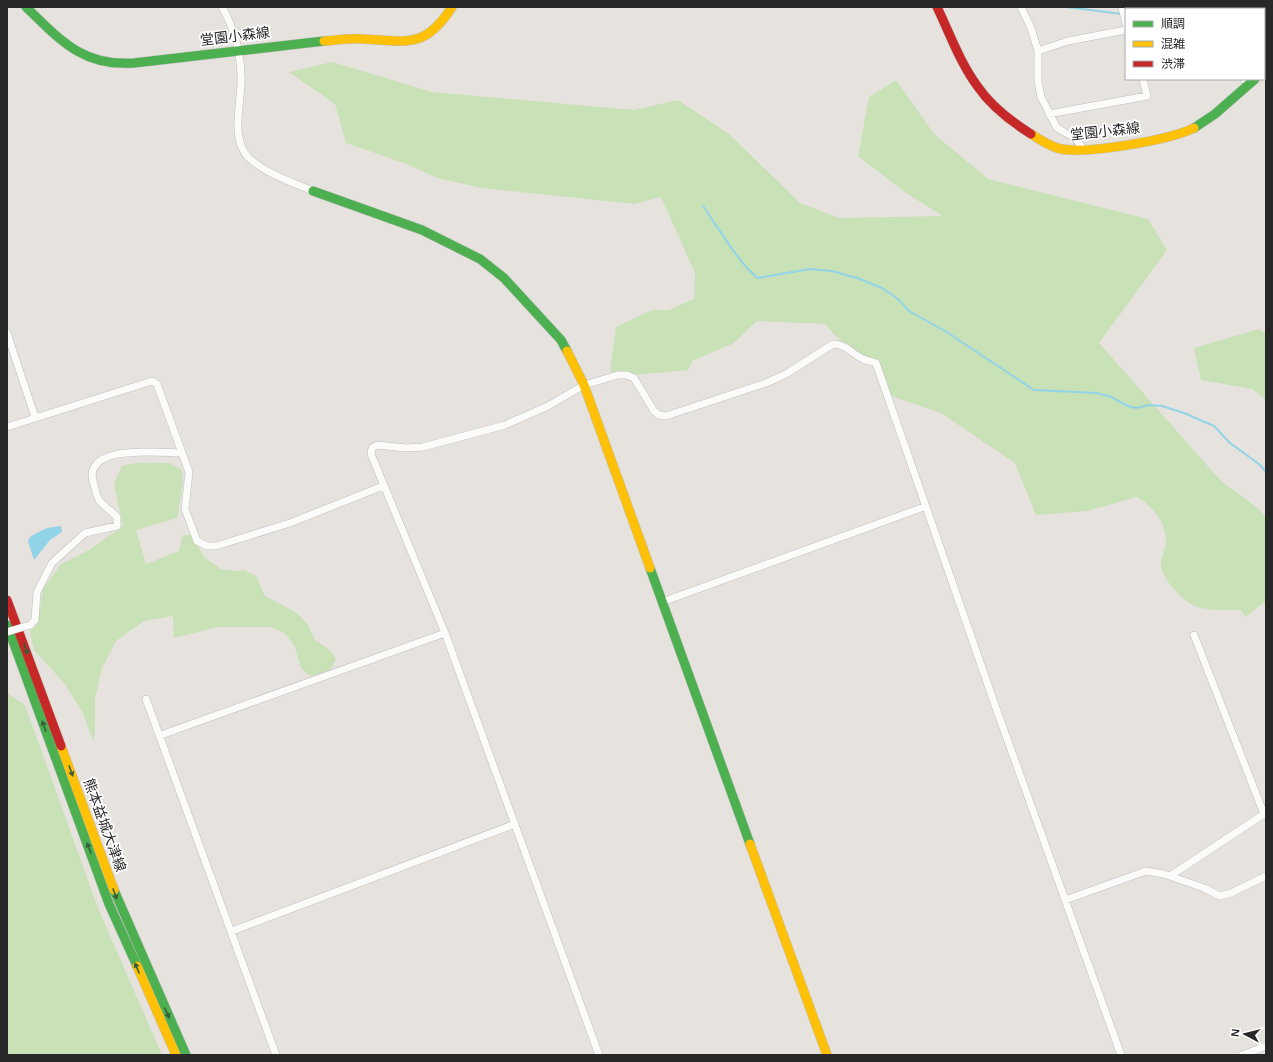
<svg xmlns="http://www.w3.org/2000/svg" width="1273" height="1062" font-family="Arial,'Noto Sans JP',sans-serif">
  <rect width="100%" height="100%" fill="#e6e2dd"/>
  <path fill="#c9e1b6" d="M332 62 432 92 634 110 678 100 729 134 800 203 839 218 943 216 906 193 858 156 869 97 896 80 934 134 988 179 1148 219 1167 250 1099 343 1221 481 1259 509 1266 517V601L1245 617 1241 610C1226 610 1209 611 1195 606 1182 601 1160 577 1161 562 1162 555 1166 548 1166 541 1166 522 1153 507 1137 497L1087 511 1036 515 1015 463 941 413 888 395 879 362C855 355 840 342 825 324L757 321 734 343 692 361 688 370 634 375 621 372H610L616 327 652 310H669L694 299 695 273 661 197 635 204 482 188 437 178 407 164 346 143 335 104 289 72Z
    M1259 329 1266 334V400L1252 389 1201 380 1194 348Z
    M136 463H170L182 470 183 482 177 518 136 530 146 564 179 551 183 535H192L204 557 221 569 236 571 244 570 256 576 265 596 297 613 308 625 315 640 330 650 336 659 329 672 310 676 301 668 295 647 285 633 270 627H218L174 638 173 616 144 621 116 641 102 668 95 699V733L93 741 83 713 65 684 34 650 30 631 38 623 43 589 61 564 89 550 123 526 114 484 122 466Z
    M7 693 25 705 98 908 162 1055H7Z"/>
  <path fill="#92d4e7" d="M61 526 62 532 50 540 34 560 28 541 31 536 47 528Z"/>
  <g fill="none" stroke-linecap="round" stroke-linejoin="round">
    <path stroke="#92d4e7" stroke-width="2" d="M1066 7 1122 14
      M1234 7 1251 9
      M1189 9 1208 7
      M1264 20 1266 25
      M703 206C717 226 740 265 758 278L810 269 832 271 860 279 882 288 898 299 909 311 945 331 1034 390 1096 393 1109 396 1128 406 1136 408 1149 405 1162 406 1184 413 1214 426 1230 443 1259 464 1266 472"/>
    <defs>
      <path id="street" d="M222 7C234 28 240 50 241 74 243 97 229 138 248 157 266 174 291 182 313 191
        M1021 7 1031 28 1038 51V81L1041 97 1057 128 1075 138 1084 150
        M1122 7 1126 24
        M1264 10 1266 14
        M1038 51 1068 41 1126 30
        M1244 79 1254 80
        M1049 114 1147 96 1143 79
        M7 333 35 417
        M7 427 152 381 157 384 189 472 185 509 197 541 207 546H216L290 523 383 486
        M662 602 924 507
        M30 625 35 620 37 592 52 563 85 533 117 526V517C112 511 103 506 99 500 97 496 95 489 94 485 79 443 159 453 182 453
        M146 699 276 1055
        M161 735 445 633
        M1170 876 1264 814 1194 635
        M1065 900 1146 871 1164 874 1204 888 1220 896 1231 893 1266 876
        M232 931 515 824
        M599 1055 445 633 371 454 372 448 377 445 406 448 423 447 505 425 548 406 584 385 618 375H627L634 378 654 411 659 415 666 416 766 383 786 374 833 344C846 344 852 354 863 359 867 361 871 361 876 363L996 708 1121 1055
        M1242 1055 1266 1046"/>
      <path id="fast" d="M26 7C60 40 83 67 134 63L324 41
        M1194 128 1215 114 1255 79
        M313 191 422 230 480 259 504 278 561 340 567 351
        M650 568 750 844
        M7 625 109 904 137 966
        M114 890 186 1055"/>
      <path id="slow" d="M324 41C337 40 351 38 364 39 408 41 425 49 452 7
        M1031 134C1040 140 1051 147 1061 149 1089 154 1169 140 1194 128
        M567 351 584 385 650 568
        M61 746 114 890
        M750 844 827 1055
        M137 966 176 1055"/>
      <path id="jam" d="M937 7C950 34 960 63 978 87 991 106 1012 122 1031 134
        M1264 75H1266
        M7 600 61 746"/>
    </defs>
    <use href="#street" stroke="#c0bebf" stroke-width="8"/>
    <use href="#fast" stroke="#c0bebf" stroke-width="10"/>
    <use href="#slow" stroke="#c0bebf" stroke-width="10"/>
    <use href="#jam" stroke="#c0bebf" stroke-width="10"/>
    <use href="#street" stroke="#fbfbfa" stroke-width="7"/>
    <use href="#fast" stroke="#4caf50" stroke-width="9"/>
    <use href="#slow" stroke="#ffc107" stroke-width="9"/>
    <use href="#jam" stroke="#c62828" stroke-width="9"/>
    <defs>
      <path id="street-bridge" d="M7 632 30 625"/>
    </defs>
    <use href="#street-bridge" stroke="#c0bebf" stroke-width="8" stroke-linecap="butt"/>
    <use href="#street-bridge" stroke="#fbfbfa" stroke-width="7"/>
  </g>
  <defs><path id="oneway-solid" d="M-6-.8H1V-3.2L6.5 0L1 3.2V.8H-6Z"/></defs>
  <g fill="#365e38">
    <use href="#oneway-solid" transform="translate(26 649) rotate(70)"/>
    <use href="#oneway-solid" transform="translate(44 726) rotate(-110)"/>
    <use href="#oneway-solid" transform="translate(71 771) rotate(70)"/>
    <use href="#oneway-solid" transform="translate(89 848) rotate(-110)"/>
    <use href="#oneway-solid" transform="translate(115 894) rotate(69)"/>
    <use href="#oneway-solid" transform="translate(137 968) rotate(-113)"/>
    <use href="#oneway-solid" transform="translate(167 1013) rotate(66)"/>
  </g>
  <g text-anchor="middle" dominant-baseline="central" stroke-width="3.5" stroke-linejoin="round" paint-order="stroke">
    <g font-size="14" fill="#282828" stroke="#fff">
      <text transform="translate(235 36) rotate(-7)">堂園小森線</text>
      <text transform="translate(1105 131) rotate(-6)">堂園小森線</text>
      <text transform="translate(105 825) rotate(70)">熊本益城大津線</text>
    </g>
  </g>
  <rect width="1273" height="1062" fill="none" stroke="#282828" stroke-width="16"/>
  <rect x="1125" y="8" width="140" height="72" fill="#ffffff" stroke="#a9a9a9"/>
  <rect x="1133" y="21" width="20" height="6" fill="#4caf50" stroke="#a9a9a9"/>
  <text x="1161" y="28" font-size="12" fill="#282828">順調</text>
  <rect x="1133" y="41" width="20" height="6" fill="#ffc107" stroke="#a9a9a9"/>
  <text x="1161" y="48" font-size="12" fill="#282828">混雑</text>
  <rect x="1133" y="61" width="20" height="6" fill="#c62828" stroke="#a9a9a9"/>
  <text x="1161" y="68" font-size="12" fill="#282828">渋滞</text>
  <g transform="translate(1245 1034) rotate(277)" stroke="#ffffff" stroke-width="3" paint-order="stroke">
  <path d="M0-3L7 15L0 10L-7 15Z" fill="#282828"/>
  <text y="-6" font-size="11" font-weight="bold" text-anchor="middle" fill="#282828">N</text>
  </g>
</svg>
